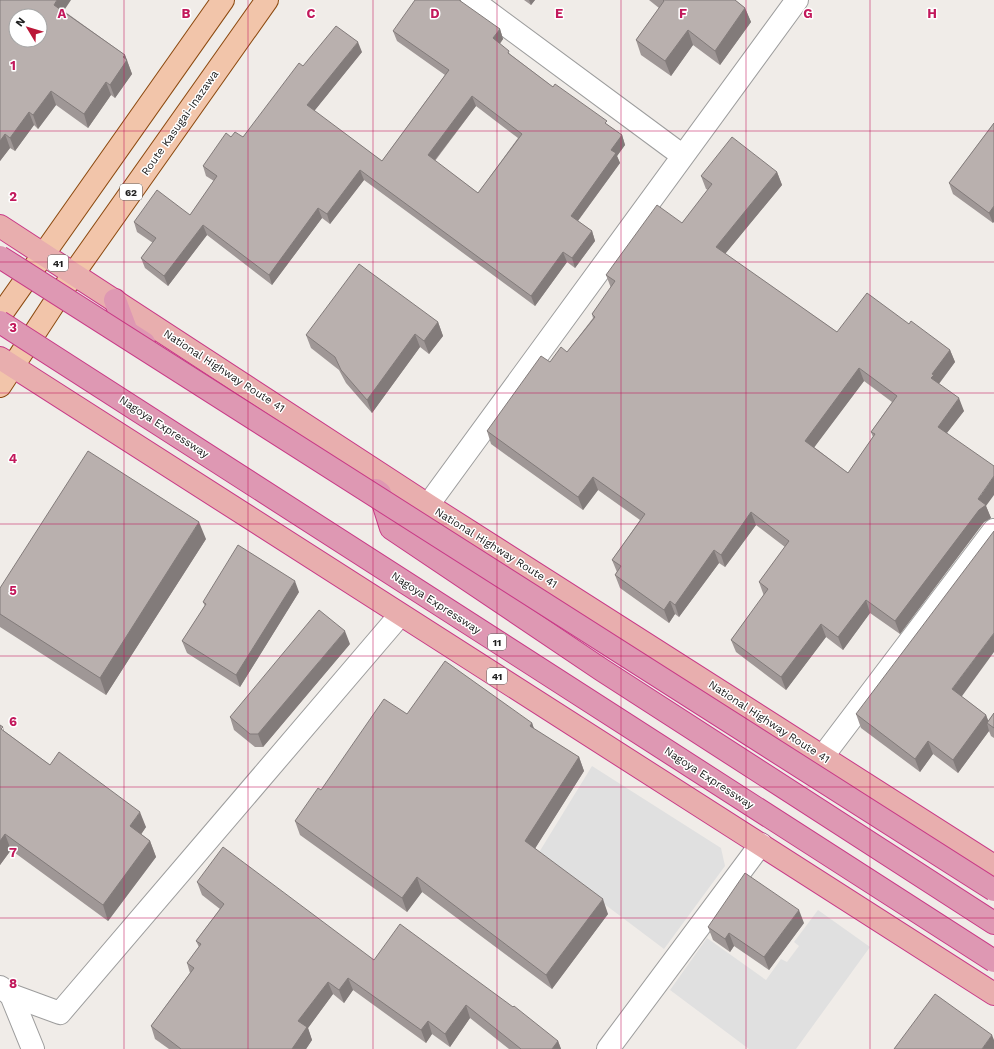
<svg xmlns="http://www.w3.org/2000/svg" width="994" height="1049" font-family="'Work Sans',sans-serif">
  <rect width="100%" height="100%" fill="#f0ece8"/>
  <path fill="#e0e0e0" d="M592 766 721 848 725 866 664 949 538 854Z
    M818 910 870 947 796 1049H749L670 990 707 938 766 980 781 959 787 962 799 946 794 942Z"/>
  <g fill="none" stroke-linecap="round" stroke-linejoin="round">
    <defs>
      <path id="minor" d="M472 0 683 156
        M428 505 797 0
        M823 756 994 530
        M11 995 60 1013 400 615
        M608 1049 761 844"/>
      <path id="tertiary" d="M0 987 11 995 33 1049"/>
      <path id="primary" d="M0 316 223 0
        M0 386 74 273 267 0"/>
      <path id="trunk" d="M0 226 428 505 994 866
        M0 358 994 994"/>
      <path id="motorway" d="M115 300 127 332 144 343
        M376 490 380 493 391 528 602 670 994 923"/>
    </defs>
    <use href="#minor" stroke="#9d9d9d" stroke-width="24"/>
    <use href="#tertiary" stroke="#9d9d9d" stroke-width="24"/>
    <use href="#primary" stroke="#8c4a10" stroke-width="24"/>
    <use href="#trunk" stroke="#c93a87" stroke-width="24"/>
    <use href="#motorway" stroke="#c93a87" stroke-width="24"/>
    <use href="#minor" stroke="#fff" stroke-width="22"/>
    <use href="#tertiary" stroke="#fff" stroke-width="22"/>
    <use href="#primary" stroke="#f2c5aa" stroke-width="22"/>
    <use href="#trunk" stroke="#e8aeae" stroke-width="22"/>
    <use href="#motorway" stroke="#de98b3" stroke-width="22"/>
    <defs>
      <path id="motorway-bridge" d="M0 257 994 890
        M0 322 994 961"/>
    </defs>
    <use href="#motorway-bridge" stroke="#c93a87" stroke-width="24" stroke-linecap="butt"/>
    <use href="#motorway-bridge" stroke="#de98b3" stroke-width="22"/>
  </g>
  <path fill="#9f9796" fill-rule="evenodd" d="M0 0 64 11 125 55 132 74 115 98 111 95 88 128 56 105 38 129 34 125 15 151 10 148 0 161Z
    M524 0H535L531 5Z
    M649 0H735L745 8 751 22 720 65 693 45 671 76 641 55 636 40 659 8Z
    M500 29 503 39 500 44 511 55 553 87 622 135 625 145 617 156 620 163 578 221 592 231 595 241 575 268 567 262 535 306 364 180 330 224 322 218 272 285 207 235 168 286 145 268 141 258 153 243 137 232 134 222 190 215 214 181 206 176 203 166 231 137H243L303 66 362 52 314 111 382 161 445 75 397 41 393 31ZM476 106 518 138 478 193 435 161Z
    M994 123 993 223 953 194 949 183Z
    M777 172 782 185 725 254 837 332 909 324 950 350 955 362 939 384 964 411 947 433 986 506 991 518 984 522 900 634 870 613 843 650 826 637 786 690 736 652 731 640 764 596 759 582 785 547 756 525 725 567 719 563 679 617 675 614 669 623 620 588 615 575 617 572 612 560 640 520 598 490 583 510 491 444 487 431 550 362 567 352 593 318 592 314 611 288 606 275 682 223 708 190 706 189 701 176ZM864 381 892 402 871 432 873 437 848 473 814 447Z
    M438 322 443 336 429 354 420 347 372 413 346 383 339 370 311 348 306 335Z
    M206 539 106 695 0 627V588Z
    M299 592 240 687 187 653 182 641 205 606 203 602Z
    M350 644 263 747H255L234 730 230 717Z
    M961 696 986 715 988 721 994 713V738L991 736 989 731 958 773 933 754 920 772 861 728 856 714Z
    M407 714 532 723 534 729 579 757 584 771 535 848 608 914 552 989 422 892 407 912 300 835 295 821 321 790Z
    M3 727 4 731 50 765 146 827 141 834 150 841 156 857 108 921 11 850 0 865Z
    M197 882 558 1041 561 1049H509L470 1018 450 1047 432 1034 426 1043 353 990 344 1003 333 994 308 1028 312 1040 306 1049H169L155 1039 151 1026 190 973 187 963 199 947 196 941 220 909 202 895Z
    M804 923 769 970 734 946 730 952 713 940 708 927Z"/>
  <path fill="#827b7a" d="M57 0H71L59 18 54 5Z
    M529 0H535L531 5Z
    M745 8 751 22 720 65 715 51Z
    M500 29 503 39 496 48 493 38Z
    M688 30 693 45 671 76 665 61Z
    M358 42 362 52 311 115 307 105Z
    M125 55 132 74 115 98 110 85 123 57Z
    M106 82 111 95 88 128 84 114Z
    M51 91 56 105 38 129 33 115Z
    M472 96 476 106 431 165 428 155Z
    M29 112 34 125 15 151 10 138Z
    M5 134 10 148 0 161V141Z
    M622 135 625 145 617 156 620 163 574 226 571 216 611 150Z
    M360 170 364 180 330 224 327 214Z
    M777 172 782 185 720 260 716 247Z
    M994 206V222L993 223 989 213Z
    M318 208 322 218 272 285 269 275Z
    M203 225 207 235 168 286 164 276Z
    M592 231 595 241 575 268 572 258Z
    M563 252 567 262 535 306 531 296Z
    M438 322 443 336 429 354 424 341Z
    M415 334 420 347 372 413 367 400Z
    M950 350 955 362 937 386 931 378 932 374Z
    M859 368 864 381 810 453 805 441Z
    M959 398 964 411 942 439 938 427Z
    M994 476V495L986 506 991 518 984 522 900 634 895 621Z
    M593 477 598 490 583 510 578 497Z
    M751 512 756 525 725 567 721 555Z
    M199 522 206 539 106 695 100 678Z
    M714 550 719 563 679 617 675 605Z
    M295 581 299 592 240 687 236 675Z
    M866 600 870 613 843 650 838 637Z
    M670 601 675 614 669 623 664 610Z
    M821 624 826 637 786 690 781 677Z
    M345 631 350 644 263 747 258 734Z
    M994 633V652L957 703 952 689Z
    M986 715 990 725 987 723 989 731 958 773 953 760Z
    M532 723 537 737 530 726Z
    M928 741 933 754 920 772 915 759Z
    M579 757 584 771 531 855 525 841Z
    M140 812 146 827 136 842 130 826Z
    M5 834 11 850 0 865V841Z
    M150 841 156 857 108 921 103 905Z
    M417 877 422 892 407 912 402 898Z
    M603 899 608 914 552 989 546 975Z
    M799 910 804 923 769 970 764 957Z
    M729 933 734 946 730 952 725 939Z
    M348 978 353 990 344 1003 339 990Z
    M328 982 333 994 308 1028 312 1040 306 1049H292L298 1021Z
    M466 1005 470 1018 450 1047 445 1034Z
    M428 1021 432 1034 426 1043 421 1030Z
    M992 1035 994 1040V1049H982Z
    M558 1041 561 1049H552Z"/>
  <path fill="#b9b0ae" stroke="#827b7a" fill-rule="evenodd" d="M0 0H57L54 5 125 55 123 57 127 60 110 85 106 82 84 114 51 91 33 115 29 112 10 138 5 134 0 141ZM16 16H40V40H16Z
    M415 0H459L500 29 493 38 509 51 508 53 553 87 555 84 607 121 605 123 622 135 611 150 616 153 571 216 592 231 572 258 563 252 531 296 360 170 327 214 318 208 269 275 203 225 164 276 141 258 156 238 134 222 157 190 190 215 217 176 203 166 226 133 231 137 235 132 243 137 299 63 303 66 336 26 358 42 307 105 382 161 449 70 393 31ZM472 96 522 134 478 193 428 155Z
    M663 0H735L745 8 715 51 688 30 665 61 636 40 664 1Z
    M994 123V206L989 213 949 183Z
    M732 137 777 172 716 247 837 332 867 293 909 324 911 321 950 350 932 374 934 375 931 378 959 398 938 427 994 466V476L978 499 986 505 979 510 895 621 866 600 838 637 821 624 781 677 731 640 768 589 759 582 789 541 751 512 721 555 714 550 675 605 670 601 664 610 615 575 621 566 612 560 645 514 593 477 578 497 487 431 541 356 550 362 561 347 567 352 595 317 592 314 615 281 606 275 657 205 682 223 712 184 701 176ZM859 368 897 396 871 432 875 434 848 473 805 441Z
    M359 264 438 322 424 341 415 334 367 400 341 370 335 357 306 335Z
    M88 451 199 522 100 678 0 614V588Z
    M994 531V633L952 689 986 715 953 760 928 741 915 759 856 714Z
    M238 545 295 581 236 675 182 641 206 604 203 602Z
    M319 610 345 631 258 734H250L230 717Z
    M445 661 532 723 530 726 579 757 525 841 603 899 546 975 417 877 402 898 295 821 318 788 321 790 384 699 407 714Z
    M994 713V728L987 723Z
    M0 725 3 727 1 729 50 765 59 752 140 812 130 826 150 841 103 905 5 834 0 841Z
    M223 847 374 960 400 924 513 1007 514 1006 558 1041 552 1049H521L466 1005 445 1034 428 1021 421 1030 348 978 339 990 328 982 298 1021 307 1027 292 1049H181L151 1026 194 968 187 963 201 944 196 941 224 904 197 882Z
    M745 873 799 910 764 957 729 933 725 939 708 927Z
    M935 994 992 1035 982 1049H894Z"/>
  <path fill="none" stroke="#c2185b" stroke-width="1" stroke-opacity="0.55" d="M124 0V1049M248 0V1049M373 0V1049M497 0V1049M621 0V1049M746 0V1049M870 0V1049M0 131H994M0 262H994M0 393H994M0 524H994M0 656H994M0 787H994M0 918H994"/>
  <g text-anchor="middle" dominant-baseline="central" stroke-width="3" stroke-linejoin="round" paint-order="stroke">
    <g fill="#fff" stroke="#636363" stroke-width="1">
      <rect x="120" y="184" width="22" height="16" rx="3"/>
      <rect x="48" y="255" width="20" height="16" rx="3"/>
      <rect x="488" y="634" width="18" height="16" rx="3"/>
      <rect x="487" y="668" width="20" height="16" rx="3"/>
    </g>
    <g font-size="10" font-weight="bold" fill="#202020">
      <text x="131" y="192">62</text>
      <text x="58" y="263">41</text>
      <text x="497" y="642">11</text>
      <text x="497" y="676">41</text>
    </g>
    <g font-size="11" fill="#202020" stroke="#fff">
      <text transform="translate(180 123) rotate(-55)">Route Kasugai-Inazawa</text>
      <text transform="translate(224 371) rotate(33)">National Highway Route 41</text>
      <text transform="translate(164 427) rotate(33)">Nagoya Expressway</text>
      <text transform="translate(496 548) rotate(32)">National Highway Route 41</text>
      <text transform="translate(436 603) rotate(33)">Nagoya Expressway</text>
      <text transform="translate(769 722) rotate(33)">National Highway Route 41</text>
      <text transform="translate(709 778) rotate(33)">Nagoya Expressway</text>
    </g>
  </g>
  <g font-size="13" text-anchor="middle" font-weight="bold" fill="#c2185b" stroke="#fff" stroke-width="3" stroke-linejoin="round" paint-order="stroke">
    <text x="62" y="18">A</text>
    <text x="186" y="18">B</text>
    <text x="311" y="18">C</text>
    <text x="435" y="18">D</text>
    <text x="559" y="18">E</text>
    <text x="683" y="18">F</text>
    <text x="808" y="18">G</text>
    <text x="932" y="18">H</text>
    <text x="13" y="70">1</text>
    <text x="13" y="201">2</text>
    <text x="13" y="332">3</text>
    <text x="13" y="463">4</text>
    <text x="13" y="595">5</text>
    <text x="13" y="726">6</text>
    <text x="13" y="857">7</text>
    <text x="13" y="988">8</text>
  </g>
  <g transform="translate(28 28) rotate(308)"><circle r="19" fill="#ffffff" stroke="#a6a6a6"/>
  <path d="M0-3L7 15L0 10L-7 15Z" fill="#bb1637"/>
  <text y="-6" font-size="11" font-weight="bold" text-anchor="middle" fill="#202020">N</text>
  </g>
</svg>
